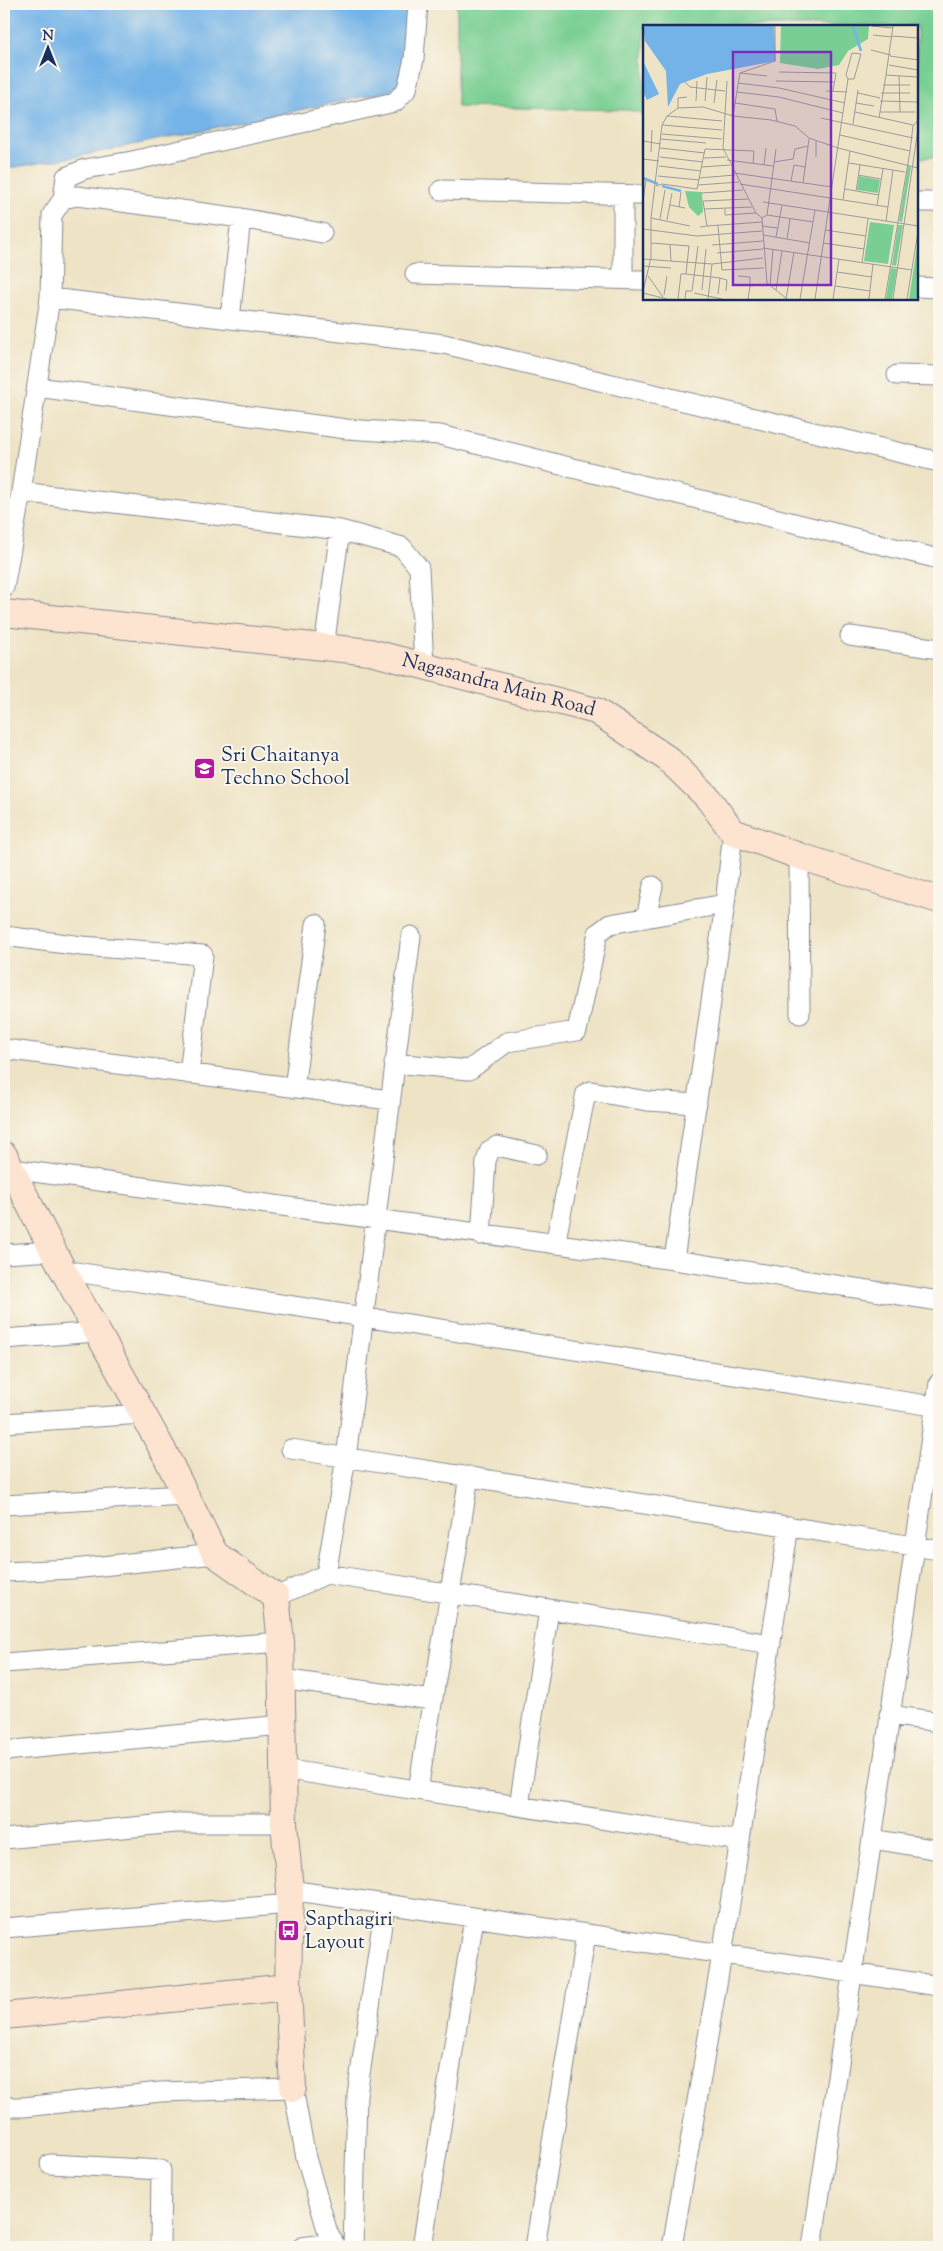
<svg xmlns="http://www.w3.org/2000/svg" width="943" height="2251" font-family="'Sorts Mill Goudy',serif">
  <rect width="100%" height="100%" fill="#fbf7ec"/>
  <filter id="ink" filterUnits="userSpaceOnUse"><feTurbulence type="fractalNoise" baseFrequency=".02" numOctaves="2"/><feDisplacementMap in="SourceGraphic" scale="10" xChannelSelector="R" yChannelSelector="G"/><feConvolveMatrix kernelMatrix="1 2 1 2 8 2 1 2 1" color-interpolation-filters="sRGB"/></filter>
  <filter id="wash" filterUnits="userSpaceOnUse"><feTurbulence type="fractalNoise" baseFrequency=".0096" numOctaves="4" result="noise"/><feDisplacementMap in="SourceGraphic" scale="20" xChannelSelector="R" yChannelSelector="G"/><feGaussianBlur stdDeviation="1.12" result="paint"/><feColorMatrix in="noise" values="0 0 0 0 0 0 0 0 0 0 0 0 0 0 0 0 0 1.4 0 .05"/><feComposite in="paint" operator="in"/></filter>
  <g filter="url(#wash)">
    <rect width="100%" height="100%" fill="#eee3c5"/>
    <path fill="#79cf93" stroke="#4a7f78" d="M457 4H939V157L917 158V26H644V114L629 110 457 107Z"/>
    <path fill="#73b3e7" stroke="#4771a2" d="M4 4H410L413 86 85 155 4 169Z"/>
  </g>
  <g filter="url(#ink)">
    <g fill="none" stroke-linecap="round" stroke-linejoin="round">
      <defs>
        <path id="street" d="M441 190 644 195
          M623 195V279
          M63 199 66 177 85 169 132 161 395 102 407 89 414 59 418 4
          M917 202H939
          M415 274 644 280
          M917 287 939 288
          M50 298 444 344 939 462
          M230 319 241 218
          M897 375 939 376
          M37 387 346 429 440 435 939 559
          M21 492 340 530 402 547 419 568 424 666
          M4 588 21 492 50 298 52 215 63 199 77 196 241 218 322 233
          M850 636 939 649
          M324 647 340 530
          M799 856 800 1014
          M646 918 653 886
          M4 936 82 946 203 955 189 1074
          M4 1049 389 1100
          M394 1063 469 1070 507 1042 577 1031 598 933 610 924 725 904
          M294 1088 316 924
          M12 1169 674 1260 939 1301
          M481 1235 486 1161 490 1150 497 1146 537 1155
          M555 1244 586 1093 591 1091 647 1101 697 1104
          M4 1254 53 1251
          M674 1260 725 904 733 832
          M63 1270 939 1407
          M4 1339 97 1332
          M4 1423 143 1414
          M291 1449 939 1550
          M4 1505 185 1495
          M4 1572 73 1569 215 1554
          M326 1574 346 1458 411 936
          M276 1597 326 1574 771 1644
          M4 1663 281 1642
          M281 1679 432 1700
          M889 1715 939 1722
          M4 1751 282 1725
          M283 1769 740 1841
          M418 1790 469 1476
          M519 1806 549 1610
          M4 1839 176 1823H284
          M872 1839 939 1850
          M290 1890 939 1986
          M4 1928 290 1904
          M4 2107H24L160 2092 293 2088 306 2158 328 2233 336 2247
          M50 2164 161 2170 160 2247
          M302 2247 332 2243
          M353 2247 357 2095 385 1904
          M422 2247 474 1918
          M535 2247 586 1934
          M672 2247 722 1955 789 1526
          M812 2247 939 1383"/>
        <g id="secondary">
          <path id="s1" d="M4 613 370 652 596 711 668 759 707 797 733 832 799 856 939 900"/>
          <path d="M4 1155 63 1270 164 1452 215 1554 276 1597 281 1642 284 1823 290 1890 288 1987 293 2088"/>
          <path d="M4 2016 288 1987"/>
        </g>
      </defs>
      <use href="#street" stroke="#848992" stroke-width="21"/>
      <use href="#secondary" stroke="#848992" stroke-width="28"/>
      <use href="#street" stroke="#fff" stroke-width="19"/>
      <use href="#secondary" stroke="#fde4d0" stroke-width="26"/>
    </g>
  </g>
  <defs>
    <symbol id="school-square" viewBox="-11 -11 22 22"><rect x="-9" y="-9" width="18" height="18" rx="4" fill="#b5179e" stroke="#fbf7ec"/><path d="M0-5L7-2L0 1L-7-2ZM-4 1L0 2.5L4 1V4Q0 6-4 4Z" fill="#fff"/></symbol>
    <symbol id="bus-square" viewBox="-11 -11 22 22"><rect x="-9" y="-9" width="18" height="18" rx="4" fill="#b5179e" stroke="#fbf7ec"/><path d="M-5-6H5V4H4V6H2V4H-2V6H-4V4H-5ZM-3.5-4V0h7V-4ZM-3.5 1.2v1.5H-2V1.2ZM2 1.2v1.5H3.5V1.2Z" fill="#fff"/></symbol>
  </defs>
  <g fill-rule="evenodd">
    <use href="#school-square" x="192" y="756" width="25" height="25"/>
    <use href="#bus-square" x="276" y="1918" width="25" height="25"/>
  </g>
  <g text-anchor="middle" dominant-baseline="central" stroke-width="4" stroke-linejoin="round" paint-order="stroke">
    <g font-size="20" fill="#1b2f5e" stroke="#fbf7ec">
      <text stroke="none"><textPath href="#s1" startOffset="501">Nagasandra Main Road</textPath></text>
    </g>
    <g font-size="20" fill="#1b2f5e" stroke="#fbf7ec" text-anchor="start">
      <text x="221" y="756">Sri Chaitanya<tspan x="221" dy="23">Techno School</tspan></text>
      <text x="305" y="1920">Sapthagiri<tspan x="305" dy="23">Layout</tspan></text>
    </g>
  </g>
  <g transform="translate(643 25)">
    <rect width="275" height="275" fill="#eee3c5"/>
    <path d="M138 1H226L225 14 205 26 196 40 175 44 137 38ZM265 141 268 142 259 197 256 196ZM216 151 237 155 235 168 214 165ZM42 166 59 167 60 187 55 191 46 182ZM227 197 251 200 245 239 221 236ZM255 200H260L253 241 249 240ZM275 215V274H266ZM248 243 254 244 249 274H243Z" fill="#79cf93"/>
    <path d="M0 1H131L133 36 64 49 37 59 25 82 23 46 2 16ZM0 36 16 69 4 75 0 67Z" fill="#73b3e7"/>
    <path fill="none" stroke="#73b3e7" stroke-width="2.5" d="M210 1 218 26M0 153 15 159M19 161 38 166"/>
    <path fill="none" stroke="#9a9b9c" stroke-width="1" d="M229 1 250 3M230 10 249 12M249 11 275 13M228 25 248 30M247 31 275 35M246 40 275 45M136 47 193 48 190 66M97 48 132 36V1M243 50 250 1M256 51 257 87M84 56 80 123 113 188 119 193M133 56 192 57M42 57 47 62 82 66M95 58 136 63 202 78M240 60H267M183 66 204 67M94 67 136 72 200 88M215 68 237 73M238 68H267M53 76 54 56M62 76 64 52M237 76 275 77M71 78 74 55M92 78 132 84 134 96M213 78 231 81M35 83V73L44 72M212 87 270 100M237 87H272M24 91 79 96M90 91 97 48 124 51M178 93 270 113M236 93 243 50 275 52M210 99 215 65M19 100 79 105M19 109 79 114M197 110 267 126 270 101 275 95M18 114 63 118M0 116 18 119M173 116V132M17 123 62 128M8 127 9 105M17 132 60 137M61 133 83 132M0 134 16 136M84 135 130 141M131 137 150 134 152 124 165 121M206 138 262 147M121 140 123 123M16 141 58 146M59 142 87 140M91 148 189 162M215 150 238 154M15 151 56 155M56 153 92 150M148 156 151 140 162 142M160 158 166 114M97 159 245 182M55 160 96 157M13 161 19 159 54 164 62 124 111 126 110 138M202 164 236 170M213 166 217 140M59 168 100 165M0 175 3 155M200 175 207 126M120 177 275 201M27 180 42 183M234 180 240 144M36 182 38 167M61 184 109 182M82 184V190L113 188M124 190 133 124M8 193 47 201M119 193 124 258 144 274M119 193 124 190 170 197M17 194 22 165M24 195 29 168M243 196 250 145M64 201 119 197M75 201 79 245 121 243M119 201 135 203M57 202 64 201 60 176 105 174M0 204 54 211 119 206M182 205 223 211M120 210 167 218M133 212 139 180M144 214 147 194M8 218 46 221 43 249H38L35 274M180 218 221 224M27 219 28 236M69 220 120 216M120 223 269 245M74 228 120 224M0 234 69 239 120 233M219 238 225 194M0 241 28 243M194 247 229 252M43 249 77 253 75 269M5 251 20 272M95 251 107 252V261M77 253 84 255 83 266M127 261 130 224M192 261 227 266M59 265 63 224M133 265 139 226M0 266 8 233V193L19 100 24 91 35 83 60 82 90 91 128 95 152 101 166 113 195 123 275 143M0 268 24 274M51 268 79 274M21 270 24 251M42 274 43 266H49L55 221M65 274 69 239M105 274 107 261 125 259M143 274 151 227M157 274 172 185M172 274 205 54 203 50 209 28 218 29 211 54H205M190 274 196 234M226 274 230 239M242 274 267 126M250 274 275 104M264 274 275 207"/>
    <path fill="#7b2cbf" fill-opacity="0.15" stroke="#7b2cbf" stroke-width="2.5" d="M90 27H188V260H90Z"/>
    <rect width="275" height="275" fill="none" stroke="#1b2f5e" stroke-width="2.5"/>
  </g>
  <rect width="943" height="2251" fill="none" stroke="#fbf7ec" stroke-width="20"/>
  <g transform="translate(48 48)" stroke="#fbf7ec" stroke-width="4" paint-order="stroke">
  <path d="M0-4L9 19L0 12L-9 19Z" fill="#1b2f5e"/>
  <text y="-8" font-size="14" font-weight="bold" text-anchor="middle" fill="#1b2f5e">N</text>
  </g>
</svg>
